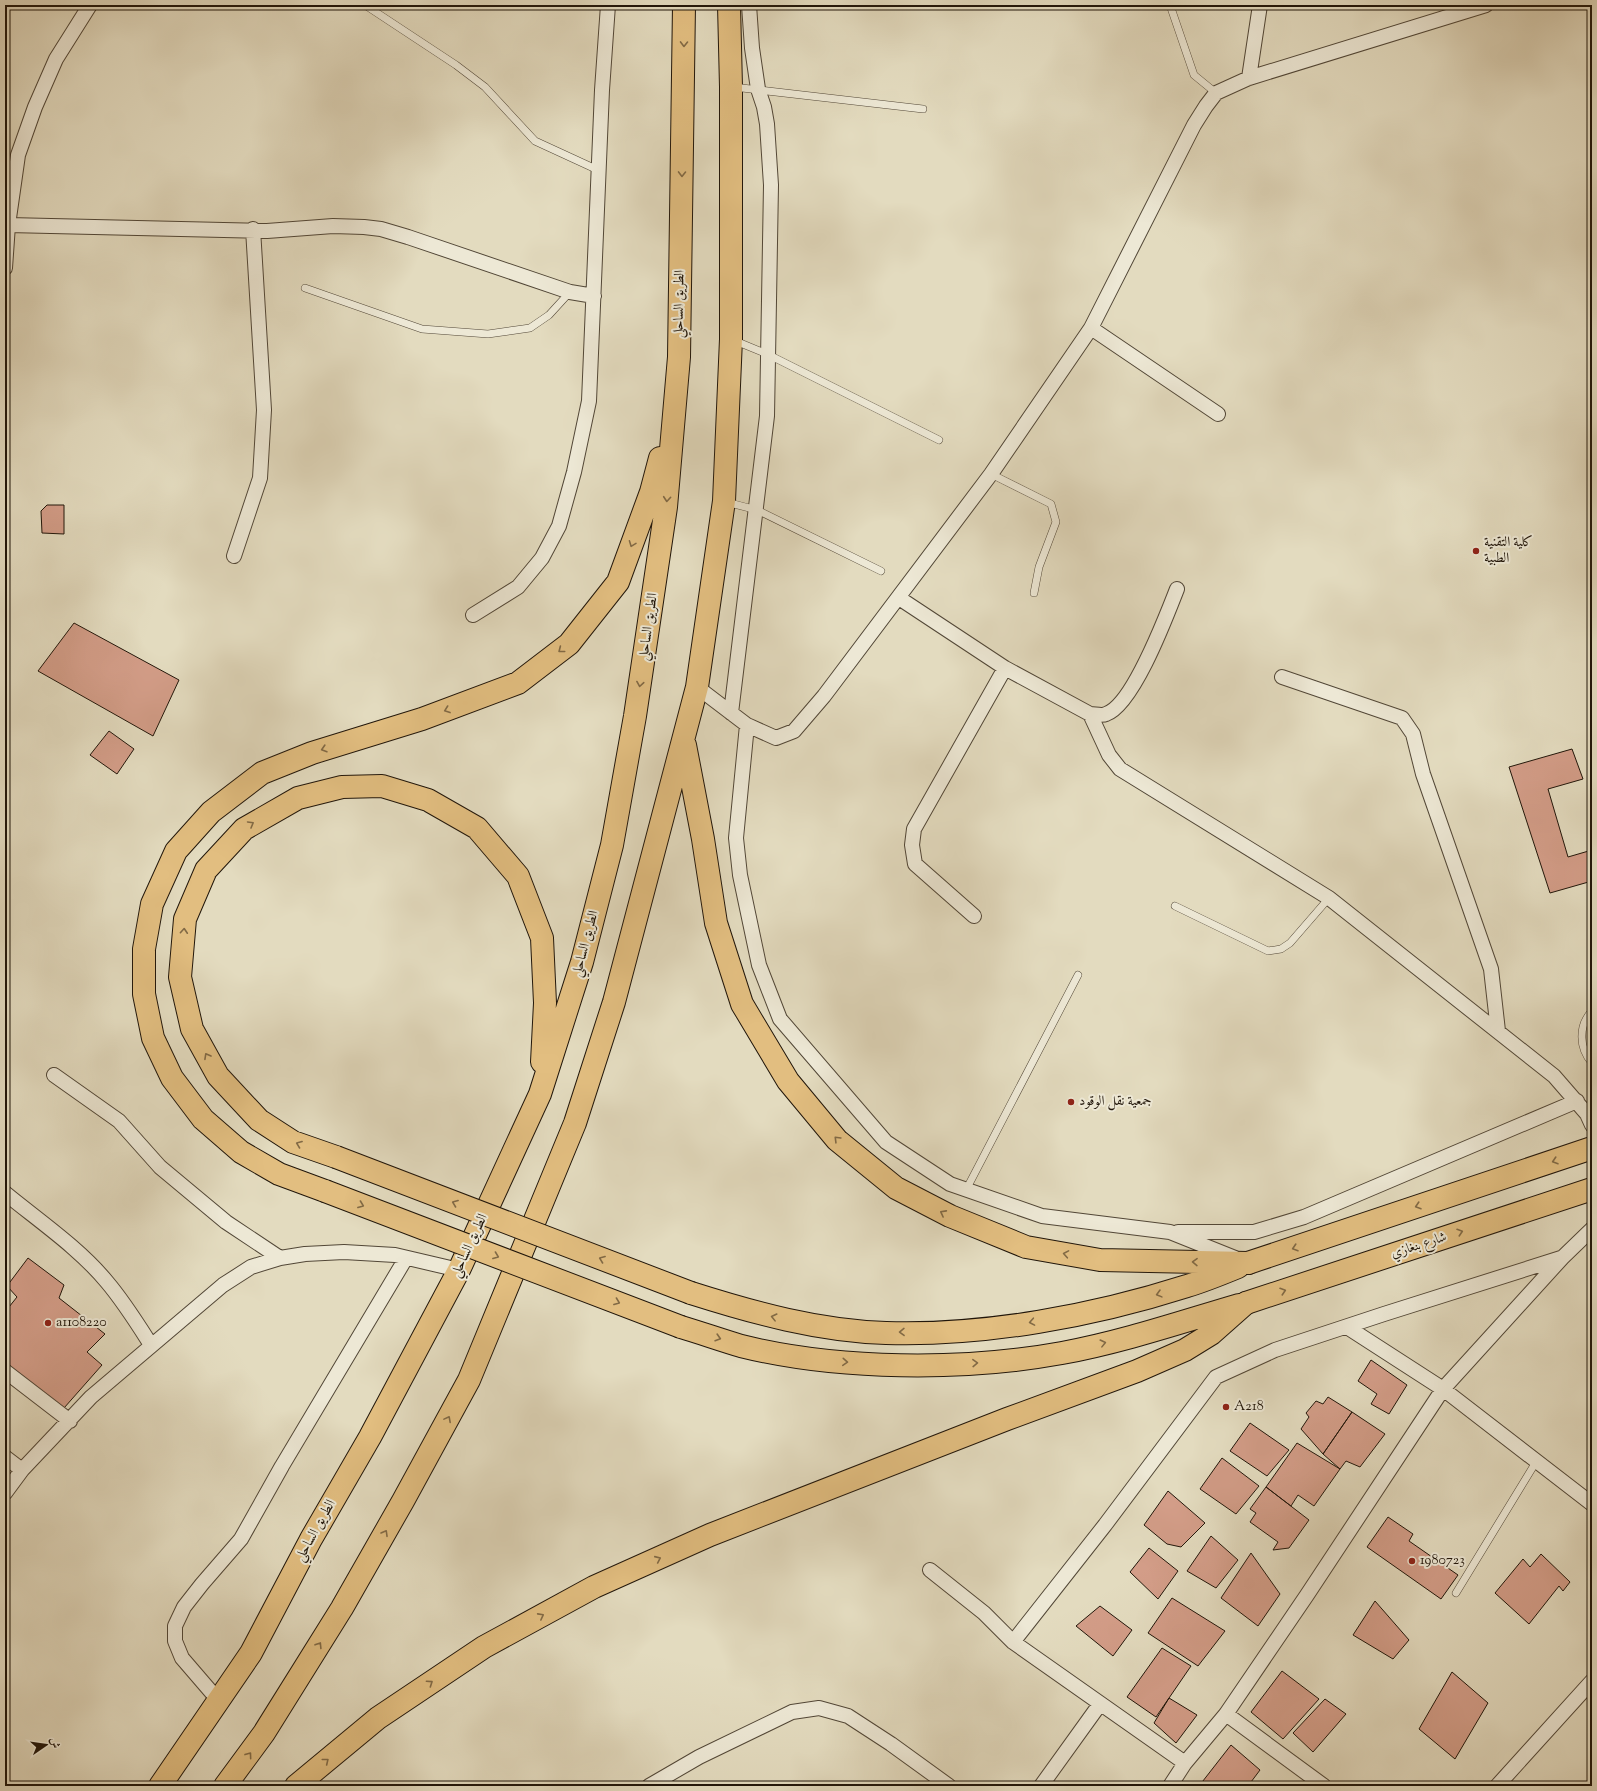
<svg xmlns="http://www.w3.org/2000/svg" width="1597" height="1791" font-family="'Sorts Mill Goudy',Amiri,serif">
  <rect width="100%" height="100%" fill="#e3dbbf"/>
  <filter id="stains"><feTurbulence type="fractalNoise" baseFrequency=".005" numOctaves="4"/><feColorMatrix values="0 0 0 0 .2 0 0 0 0 .09 0 0 0 0 .02 0 0 0 .5 -.17"/></filter>
  <radialGradient id="worn" r=".72"><stop offset=".6" stop-color="#630" stop-opacity="0"/><stop offset="1" stop-color="#630" stop-opacity=".3"/></radialGradient>
  <path fill="#d39d88" stroke="#21160a" d="M47 505H64V534L42 533 41 511Z
    M74 623 179 680 153 736 38 671Z
    M109 731 134 749 117 774 90 755Z
    M1572 749 1583 779 1548 789 1568 857 1592 850V881L1550 893 1509 767Z
    M28 1258 64 1285 59 1298 105 1334 87 1352 102 1365 64 1408 5 1365V1312L17 1297 7 1286Z
    M1371 1360 1407 1385 1389 1414 1371 1404 1377 1394 1358 1381Z
    M1328 1397 1352 1412 1323 1454 1301 1429 1309 1417 1306 1413 1316 1401 1323 1404Z
    M1352 1412 1385 1434 1360 1467 1346 1461 1340 1469 1323 1454Z
    M1250 1423 1289 1450 1267 1476 1230 1451Z
    M1297 1443 1340 1469 1314 1506 1298 1495 1291 1506 1266 1487Z
    M1222 1458 1259 1486 1236 1514 1200 1489Z
    M1266 1487 1309 1520 1289 1548 1273 1550 1278 1542 1250 1522 1256 1513 1250 1509Z
    M1168 1491 1205 1523 1181 1547 1167 1544 1144 1525Z
    M1388 1517 1413 1534 1409 1541 1458 1575 1441 1599 1367 1547Z
    M1211 1536 1238 1560 1216 1588 1187 1571Z
    M1149 1548 1178 1571 1158 1599 1130 1572Z
    M1251 1553 1280 1594 1258 1626 1221 1598Z
    M1541 1554 1570 1582 1563 1591 1559 1586 1529 1624 1495 1593 1523 1559 1530 1567Z
    M1172 1598 1225 1631 1198 1666 1148 1633Z
    M1375 1601 1409 1640 1393 1659 1353 1635Z
    M1100 1606 1132 1630 1113 1656 1076 1626Z
    M1162 1648 1191 1666 1156 1717 1127 1697Z
    M1282 1671 1319 1699 1283 1739 1251 1712Z
    M1452 1672 1488 1703 1455 1759 1419 1729Z
    M1169 1698 1197 1715 1176 1743 1154 1723Z
    M1325 1699 1346 1714 1313 1752 1293 1733Z
    M1231 1745 1260 1770 1248 1786H1199Z"/>
  <g fill="none" stroke-linecap="round" stroke-linejoin="round">
    <defs>
      <path id="lane" d="M365 5 456 65 485 87 535 141 598 170
        M1170 5 1194 75 1216 93
        M733 87 923 109
        M305 288 422 329 488 334 530 328 549 315 570 292
        M733 340 767 354 939 440
        M991 474 1051 504 1056 522 1039 567 1034 593
        M726 502 757 510 881 571
        M1175 906 1268 951 1281 949 1290 943 1329 898
        M1592 1011C1578 1026 1579 1048 1592 1063
        M966 1190 1078 975
        M1456 1593 1536 1462"/>
      <path id="street" d="M1249 78 1260 5
        M8 225 267 231 333 226 364 227 381 229 408 237 570 292 594 296
        M5 268 8 225 18 155 35 107 56 59 90 5
        M1091 328 1218 414
        M234 556 260 478 264 410 253 229
        M899 598 1005 668 1090 714C1095 714 1102 716 1106 714 1133 705 1166 617 1177 589
        M473 615 518 587 542 558 559 526 574 472 589 401 602 90 608 5
        M1282 677 1402 718 1413 734 1423 774 1491 969 1498 1031
        M697 687 747 725 776 738 794 731 824 696 991 474 1091 328 1194 125 1206 106 1216 93 1249 78 1486 5
        M731 713 767 416 771 185 767 124 764 107 758 89 752 48 749 5
        M1090 714 1109 755 1120 769 1329 898 1554 1076 1587 1114 1592 1125
        M747 725 736 838 740 875 759 965 780 1019 886 1142 950 1184 1042 1216 1170 1232 1235 1258
        M974 916 915 864 912 845 914 829 1005 668
        M54 1075 119 1121 160 1167 226 1222 280 1258
        M5 1193C39 1221 79 1248 107 1282 124 1302 137 1323 151 1345
        M1178 1232H1254L1304 1217 1577 1101
        M1347 1327 1443 1389 1592 1504
        M5 1371 70 1421
        M5 1457 22 1470
        M5 1493 22 1470 91 1397 223 1285 251 1267 280 1258 305 1254 344 1252 395 1255 459 1270
        M930 1570 984 1613 1013 1642 1185 1763
        M1013 1642 1105 1525 1216 1377 1275 1350 1384 1314 1561 1258
        M219 1701 182 1658 175 1641V1626L184 1607 202 1584 241 1539 282 1466 406 1258
        M1226 1714 1324 1786
        M649 1786 699 1757 792 1712 819 1708 848 1716 891 1744 949 1786
        M1041 1786 1100 1704
        M1170 1786 1185 1763 1226 1714 1307 1595 1443 1389 1562 1258 1592 1229
        M1497 1786 1592 1681"/>
      <path id="primary" d="M1248 1263 1592 1148
        M1246 1303 1592 1189"/>
      <path id="highway" d="M685 745 703 839 716 923 742 1004 788 1081 837 1140 896 1188 950 1216 1026 1247 1100 1260 1248 1263
        M336 1157 293 1142 259 1120 218 1076 192 1029 180 977 185 919 206 870 244 829 298 798 342 787 382 786 428 800 477 828 518 876 542 938 545 1003 542 1062
        M325 1191 279 1174 241 1152 203 1119 172 1078 153 1038 144 994V949L152 904 176 851 211 812 262 773 312 753 422 719 518 683 569 644 618 582 651 492 660 458
        M691 1293C754 1313 819 1331 886 1333 985 1336 1093 1316 1187 1286 1204 1281 1221 1274 1238 1267
        M681 1327C701 1333 721 1340 741 1346 838 1370 963 1371 1062 1353 1122 1342 1181 1322 1239 1305
        M160 1786 251 1653 311 1539 370 1437 459 1270 540 1094 582 962 612 845 635 716 666 507 679 357 684 5
        M225 1786 264 1733 342 1608 403 1501 469 1380 575 1123 614 1002 697 687 724 501 731 339V87L729 5
        M296 1786 378 1718 484 1647 594 1587 710 1535 1007 1419 1137 1371 1185 1350 1211 1334 1246 1303"/>
    </defs>
    <use href="#lane" stroke="#524737" stroke-width="8"/>
    <use href="#street" stroke="#524737" stroke-width="16"/>
    <use href="#primary" stroke="#21160a" stroke-width="24"/>
    <use href="#highway" stroke="#21160a" stroke-width="24"/>
    <use href="#lane" stroke="#ede8d5" stroke-width="7"/>
    <use href="#street" stroke="#ede8d5" stroke-width="14"/>
    <use href="#primary" stroke="#e2be80" stroke-width="22"/>
    <use href="#highway" stroke="#e2be80" stroke-width="22"/>
    <defs>
      <path id="highway-bridge" d="M336 1157 691 1293
        M325 1191 681 1327"/>
    </defs>
    <use href="#highway-bridge" stroke="#21160a" stroke-width="24" stroke-linecap="butt"/>
    <use href="#highway-bridge" stroke="#e2be80" stroke-width="22"/>
  </g>
  <defs><path id="oneway-chevron" d="M-2-3.5L2.5 0L-2 3.5" fill="none" stroke-width="1.6" stroke-linecap="round" stroke-linejoin="round"/></defs>
  <g stroke="#826a45">
    <use href="#oneway-chevron" transform="translate(684 44) rotate(91)"/>
    <use href="#oneway-chevron" transform="translate(682 174) rotate(91)"/>
    <use href="#oneway-chevron" transform="translate(667 499) rotate(95)"/>
    <use href="#oneway-chevron" transform="translate(632 544) rotate(111)"/>
    <use href="#oneway-chevron" transform="translate(561 650) rotate(142)"/>
    <use href="#oneway-chevron" transform="translate(640 684) rotate(99)"/>
    <use href="#oneway-chevron" transform="translate(447 710) rotate(160)"/>
    <use href="#oneway-chevron" transform="translate(324 749) rotate(163)"/>
    <use href="#oneway-chevron" transform="translate(251 824) rotate(-30)"/>
    <use href="#oneway-chevron" transform="translate(184 931) rotate(-86)"/>
    <use href="#oneway-chevron" transform="translate(207 1056) rotate(-119)"/>
    <use href="#oneway-chevron" transform="translate(837 1139) rotate(-135)"/>
    <use href="#oneway-chevron" transform="translate(299 1144) rotate(-159)"/>
    <use href="#oneway-chevron" transform="translate(1555 1161) rotate(162)"/>
    <use href="#oneway-chevron" transform="translate(455 1203) rotate(-159)"/>
    <use href="#oneway-chevron" transform="translate(361 1205) rotate(21)"/>
    <use href="#oneway-chevron" transform="translate(1418 1206) rotate(162)"/>
    <use href="#oneway-chevron" transform="translate(943 1213) rotate(-152)"/>
    <use href="#oneway-chevron" transform="translate(1460 1232) rotate(-18)"/>
    <use href="#oneway-chevron" transform="translate(1295 1248) rotate(162)"/>
    <use href="#oneway-chevron" transform="translate(1066 1254) rotate(-170)"/>
    <use href="#oneway-chevron" transform="translate(496 1256) rotate(21)"/>
    <use href="#oneway-chevron" transform="translate(602 1259) rotate(-159)"/>
    <use href="#oneway-chevron" transform="translate(1195 1262) rotate(-179)"/>
    <use href="#oneway-chevron" transform="translate(1283 1291) rotate(-18)"/>
    <use href="#oneway-chevron" transform="translate(1159 1294) rotate(165)"/>
    <use href="#oneway-chevron" transform="translate(617 1302) rotate(21)"/>
    <use href="#oneway-chevron" transform="translate(774 1317) rotate(-166)"/>
    <use href="#oneway-chevron" transform="translate(1032 1322) rotate(170)"/>
    <use href="#oneway-chevron" transform="translate(902 1332) rotate(179)"/>
    <use href="#oneway-chevron" transform="translate(718 1338) rotate(17)"/>
    <use href="#oneway-chevron" transform="translate(1103 1343) rotate(-14)"/>
    <use href="#oneway-chevron" transform="translate(845 1362) rotate(4)"/>
    <use href="#oneway-chevron" transform="translate(975 1363) rotate(-2)"/>
    <use href="#oneway-chevron" transform="translate(448 1419) rotate(-62)"/>
    <use href="#oneway-chevron" transform="translate(385 1533) rotate(-60)"/>
    <use href="#oneway-chevron" transform="translate(658 1559) rotate(-24)"/>
    <use href="#oneway-chevron" transform="translate(541 1616) rotate(-28)"/>
    <use href="#oneway-chevron" transform="translate(319 1645) rotate(-58)"/>
    <use href="#oneway-chevron" transform="translate(430 1683) rotate(-34)"/>
    <use href="#oneway-chevron" transform="translate(249 1755) rotate(-54)"/>
    <use href="#oneway-chevron" transform="translate(326 1761) rotate(-39)"/>
  </g>
  <g fill="#8f2418" stroke="#ede8d5" stroke-width="1.5">
    <circle cx="1476" cy="551" r="4"/>
    <circle cx="1071" cy="1102" r="4"/>
    <circle cx="48" cy="1323" r="4"/>
    <circle cx="1226" cy="1407" r="4"/>
    <circle cx="1412" cy="1561" r="4"/>
  </g>
  <g text-anchor="middle" dominant-baseline="central" stroke-width="4" stroke-linejoin="round" paint-order="stroke">
    <g font-size="14" fill="#21160a" stroke="#ede8d5">
      <text transform="translate(680 304) rotate(-89)">الطريق الساحلي</text>
      <text transform="translate(649 627) rotate(-82)">الطريق الساحلي</text>
      <text transform="translate(586 944) rotate(-75)">الطريق الساحلي</text>
      <text transform="translate(470 1246) rotate(-65)">الطريق الساحلي</text>
      <text transform="translate(1419 1246) rotate(-18)">شارع بنغازي</text>
      <text transform="translate(316 1531) rotate(-61)">الطريق الساحلي</text>
    </g>
    <g font-size="14" fill="#21160a" stroke="#ede8d5" text-anchor="start">
      <text x="1484" y="543">كلية التقنية<tspan x="1484" dy="16">الطبية</tspan></text>
      <text x="1079" y="1102">جمعية نقل الوقود</text>
      <text x="56" y="1323">a1108220</text>
      <text x="1234" y="1407">A218</text>
      <text x="1420" y="1561">1980723</text>
    </g>
  </g>
  <rect width="1597" height="1791" fill="none" stroke="#e3dbbf" stroke-width="20"/>
  <rect x="6" y="6" width="1585" height="1779" fill="none" stroke="#21160a" stroke-width="2"/>
  <rect x="10" y="10" width="1577" height="1771" fill="none" stroke="#21160a"/>
  <g transform="translate(46 1745) rotate(77)" stroke="#ede8d5" stroke-width="3" paint-order="stroke">
  <path d="M0-3L7 15L0 10L-7 15Z" fill="#21160a"/>
  <text y="-6" font-size="11" font-weight="bold" text-anchor="middle" fill="#21160a">ش</text>
  </g>
  <rect width="100%" height="100%" filter="url(#stains)"/>
  <rect width="100%" height="100%" fill="url(#worn)"/>
</svg>
